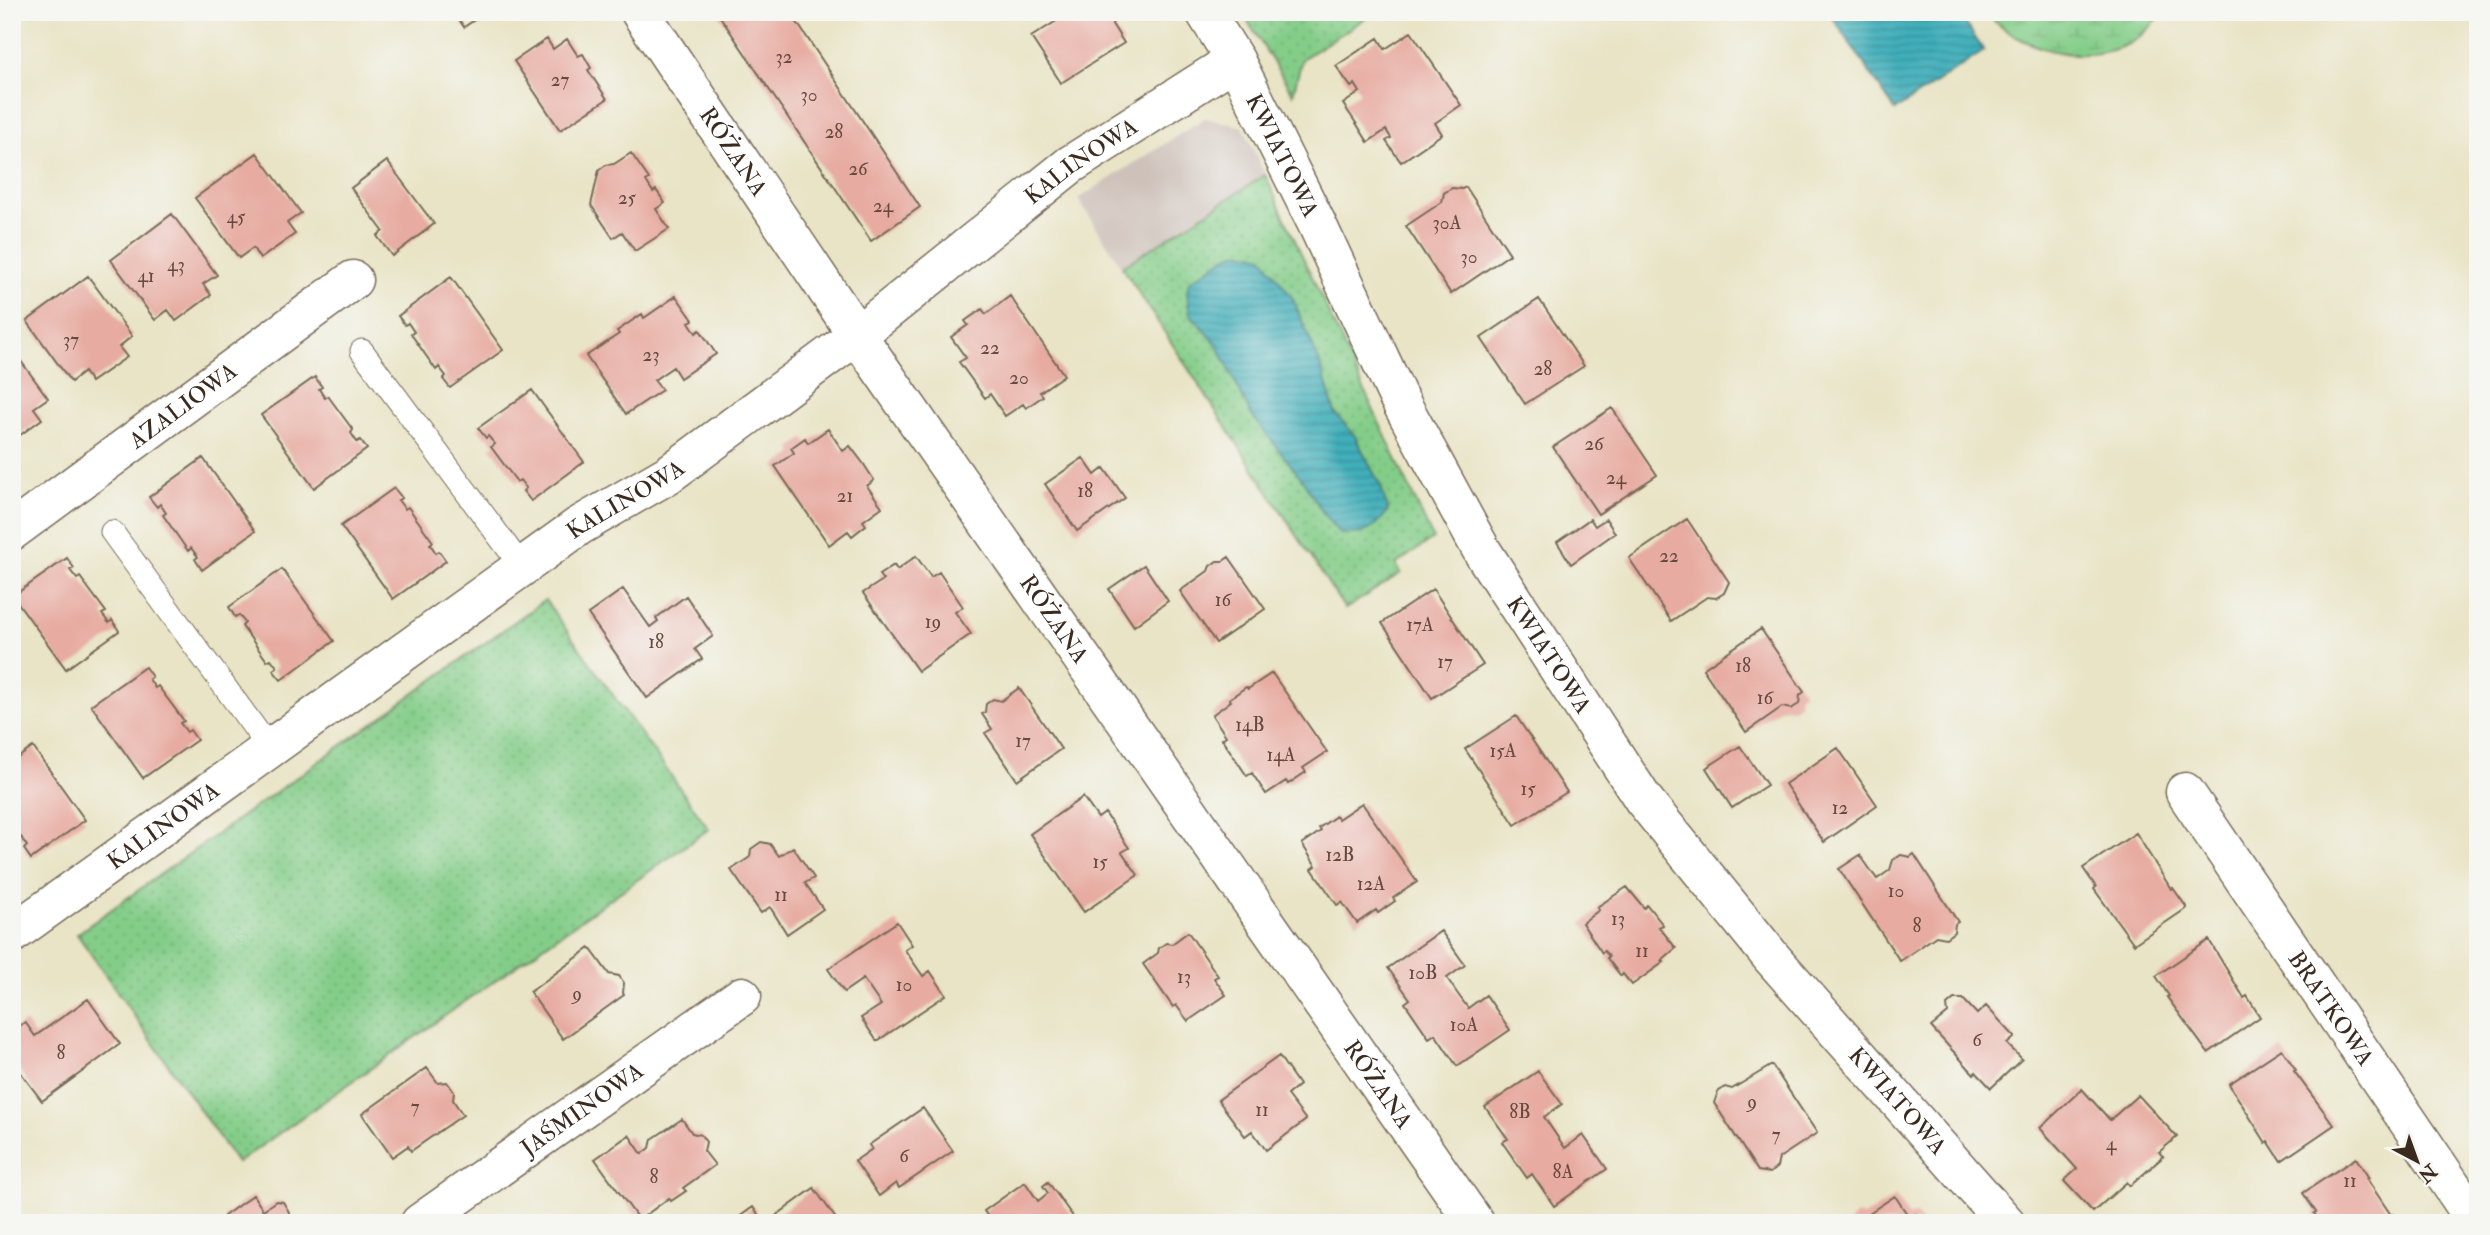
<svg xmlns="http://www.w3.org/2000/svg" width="2490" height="1235" font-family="'IM FELL Double Pica',serif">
  <defs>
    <pattern id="grass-dots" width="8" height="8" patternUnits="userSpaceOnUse" patternTransform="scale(1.75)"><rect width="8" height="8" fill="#84cd89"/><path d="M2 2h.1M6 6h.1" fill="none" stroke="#73b076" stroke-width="1.8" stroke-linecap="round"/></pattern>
    <pattern id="wetland-marsh" width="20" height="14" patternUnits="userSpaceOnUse" patternTransform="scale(1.75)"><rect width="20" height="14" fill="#84cd89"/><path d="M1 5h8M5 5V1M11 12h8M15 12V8" fill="none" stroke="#73b076"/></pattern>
    <pattern id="water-rules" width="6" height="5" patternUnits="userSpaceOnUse" patternTransform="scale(1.75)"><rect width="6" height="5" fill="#40afbb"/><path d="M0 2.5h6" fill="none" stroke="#378f97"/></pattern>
  </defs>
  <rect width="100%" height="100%" fill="#f6f6f2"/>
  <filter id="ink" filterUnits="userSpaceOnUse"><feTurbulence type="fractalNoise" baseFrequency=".0143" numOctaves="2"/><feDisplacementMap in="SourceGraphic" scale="14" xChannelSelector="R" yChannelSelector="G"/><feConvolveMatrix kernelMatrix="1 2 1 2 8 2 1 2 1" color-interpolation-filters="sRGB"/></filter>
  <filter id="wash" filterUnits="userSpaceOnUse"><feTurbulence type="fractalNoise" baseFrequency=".00686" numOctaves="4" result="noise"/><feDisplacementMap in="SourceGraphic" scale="28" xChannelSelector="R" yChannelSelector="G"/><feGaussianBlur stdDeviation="1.57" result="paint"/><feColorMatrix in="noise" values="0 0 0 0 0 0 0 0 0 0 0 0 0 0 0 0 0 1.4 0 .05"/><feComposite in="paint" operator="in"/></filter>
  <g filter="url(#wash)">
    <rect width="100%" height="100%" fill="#e9e4c6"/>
    <path fill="#cec1ba" d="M1205 118 1243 127 1265 175 1122 267 1078 199Z"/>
    <path fill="url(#grass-dots)" stroke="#607c54" stroke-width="2" d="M1242 12H1375L1302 59 1293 94Z
      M1265 175 1433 539 1396 564 1401 573 1345 609 1122 267Z
      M545 600 709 829 237 1163 77 934Z"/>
    <path fill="url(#wetland-marsh)" stroke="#607c54" stroke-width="2" d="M1985 12H2166C2154 23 2139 40 2124 46 2076 65 2020 49 1985 12Z"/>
    <path fill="url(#water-rules)" stroke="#3e6c6c" stroke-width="2" d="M1829 12H1958L1984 51 1895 110Z
      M1240 252 1262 256 1293 299 1321 366 1335 413 1355 436 1381 487 1388 511C1373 531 1366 535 1340 534L1325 516 1302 479 1250 413 1217 344 1190 314 1187 293 1189 282 1227 256Z"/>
    <g id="blocks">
      <path fill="#e7aba1" d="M454 12H486L464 27Z
        M717 12H790L920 207 871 241Z
        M1071 12H1111L1114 16 1112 24 1124 43 1061 83 1031 37Z
        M1411 32 1461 105 1435 123 1442 134 1401 162 1386 141 1391 138 1386 130 1368 142 1356 123 1343 104 1360 92 1355 84 1351 87 1336 66 1378 38 1385 49Z
        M547 39 553 49 567 39 578 56 583 54 591 68 588 70 607 99 560 130 514 61Z
        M257 153 301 213 287 223 295 234 260 259 253 248 239 258 195 198Z
        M631 153 649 179 646 181 653 192 656 190 665 203 656 209 669 229 635 251 622 232 613 238 591 205 599 170 606 165 614 164Z
        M387 161 434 224 392 256 377 236 383 231 351 188Z
        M1466 187 1510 254 1451 294 1406 226 1442 202 1444 193 1452 188 1462 189Z
        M172 214 217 275 203 284 211 295 176 321 168 310 155 320 111 260Z
        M88 276 132 336 119 347 127 357 91 382 84 372 71 382 27 321Z
        M451 277 503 350 450 388 443 379 446 376 439 367 436 370 411 334 414 332 408 323 405 325 398 316Z
        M676 296 693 320 689 322 696 333 700 330 716 354 680 378 673 367 654 380 662 390 626 414 586 356 619 334 617 331 642 314 644 318Z
        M1010 296 1064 375 1040 392 1043 396 1026 408 1023 404 1005 416 990 394 985 398 959 362 966 358 951 337 968 325 965 321 982 309 986 314Z
        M1539 299 1584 366 1525 404 1481 338Z
        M12 349 48 398 34 408 42 419 12 441Z
        M315 377 322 387 319 389 325 398 328 396 353 430 351 433 357 442 360 440 367 449 314 488 261 415Z
        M532 390 584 462 531 501 523 491 526 488 520 480 517 482 491 447 495 444 488 436 486 438 478 428Z
        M1612 408 1657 475 1598 514 1553 447Z
        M828 429 843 451 850 446 863 463 874 480 867 486 882 507 863 521 866 525 852 536 848 531 829 545 775 466 794 453 791 448 805 438 808 443Z
        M203 458 255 531 202 570 195 559 198 557 191 548 188 551 163 515 166 513 160 504 157 507 149 497Z
        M1083 458 1095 475 1104 468 1125 498 1077 531 1045 484Z
        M394 488 402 498 398 500 405 509 408 507 433 542 430 544 436 553 439 551 446 561 393 599 341 526Z
        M1590 519 1595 526 1606 519 1615 533 1571 564 1557 542Z
        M1687 519 1729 582 1724 593 1716 598 1707 597 1671 621 1629 558Z
        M916 556 931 577 939 572 963 607 955 612 971 634 918 671 863 593 883 580 879 575 894 565 897 570Z
        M1229 557 1265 609 1216 643 1180 591 1208 571 1210 566 1217 561H1223Z
        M67 558 74 568 70 570 77 579 80 577 106 612 102 614 109 623 112 620 119 631 66 669 13 596Z
        M1144 565 1168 601 1134 626 1109 589Z
        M282 569 334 641 281 680 273 670 277 667 271 659 267 661 242 626 245 623 239 615 235 617 229 607Z
        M623 589 650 627 658 621 656 618 686 596 713 636 695 649 702 659 647 698 588 614Z
        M1433 589 1483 665 1432 698 1382 623Z
        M1761 629 1804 692 1800 695 1799 704 1791 709 1782 707 1746 732 1703 669Z
        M145 667 152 677 149 679 155 688 158 686 184 721 180 723 187 732 190 730 197 740 143 778 91 705Z
        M1272 673 1327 752 1303 768 1306 772 1288 784 1286 781 1266 794 1252 773 1247 776 1222 739 1226 736 1212 715 1231 701 1229 699 1246 687 1248 689Z
        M1019 688 1061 749 1017 780 985 733 992 729 982 714 985 712 986 704 993 699 1001 701Z
        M1516 716 1567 792 1515 825 1465 749Z
        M1740 746 1767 785 1732 808 1706 768Z
        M33 747 85 820 31 859 24 849 27 846 21 837 18 840 12 833V762Z
        M1838 748 1877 805 1824 842 1785 784Z
        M1083 797 1098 818 1105 813 1129 848 1122 852 1138 875 1084 912 1030 834Z
        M1362 803 1417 882 1393 898 1395 901 1378 913 1376 910 1357 923 1342 902 1337 905 1312 869 1316 866 1302 844 1321 831 1319 828 1336 816 1338 819Z
        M2136 833 2171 889 2173 888 2187 908 2134 944 2094 889 2096 887 2083 868Z
        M761 842 770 844 779 856 793 847 814 878 805 883 823 909 787 934 770 907 761 913 731 870 750 857 751 849Z
        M1914 854 1958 922 1955 924 1954 932 1946 938 1936 936 1900 961 1839 869 1860 855 1877 879 1890 870 1893 860 1901 855 1910 857Z
        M1627 887 1644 908 1647 905 1663 925 1659 927 1676 948 1662 960 1664 962 1632 985 1623 974 1621 976 1607 958 1609 956 1604 951 1602 953 1582 923 1599 910 1597 907Z
        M897 922 912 945 905 950 923 976 930 971 946 995 877 1041 861 1018 881 1005 863 979 844 992 828 969Z
        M1441 931 1465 965 1447 978 1457 993 1468 1008 1486 995 1510 1030 1457 1066 1435 1034 1429 1038 1405 1003 1410 999 1388 968Z
        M1188 932 1218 976 1214 978 1226 995 1188 1021 1176 1005 1173 1007 1143 964 1158 953 1159 948 1166 943 1172 944Z
        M2209 940 2244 998 2247 996 2260 1017 2208 1053 2167 997 2169 996 2156 976Z
        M590 948 609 974 619 976 624 983 623 993 624 995 563 1039 530 992Z
        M88 999 120 1044 42 1101 12 1061V1032L25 1022 35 1036Z
        M1954 999H1963L1977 1014 1986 1006 2015 1037 2007 1044 2022 1059 1991 1088 1976 1072 1974 1074 1931 1027 1948 1013 1947 1005Z
        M2282 1049 2296 1070 2294 1071 2334 1125 2281 1161 2268 1141 2266 1143 2229 1084Z
        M1279 1056 1299 1085 1287 1095 1306 1120 1266 1150 1252 1131 1245 1136 1218 1100Z
        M1772 1065 1817 1133 1779 1158 1777 1167 1770 1173 1758 1171 1714 1103 1718 1092 1725 1087 1732 1089Z
        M427 1068 438 1083 447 1082 454 1092 453 1100 463 1115 411 1151 408 1146 392 1157 362 1114Z
        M1538 1071 1562 1104 1544 1117 1565 1148 1583 1135 1607 1169 1554 1206 1532 1174 1527 1178 1502 1142 1508 1139 1485 1107Z
        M2082 1089 2110 1120 2138 1095 2177 1137 2159 1152 2164 1156 2130 1186 2127 1182 2093 1212 2064 1181 2077 1169 2040 1128Z
        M923 1108 953 1151 899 1188 896 1183 879 1196 855 1161 872 1149 869 1145Z
        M682 1119 692 1133 701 1135 706 1142 704 1151 715 1165 683 1188 686 1191 671 1201 669 1198 639 1220 595 1159 629 1135 642 1154 650 1148 652 1139Z
        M2356 1158 2369 1178 2367 1179 2391 1215 2393 1214 2399 1223H2320L2314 1213 2316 1212 2303 1193Z
        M1025 1182 1038 1201 1048 1193 1043 1186 1048 1182 1076 1221 992 1223 984 1211Z
        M814 1188 839 1223H766Z
        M253 1195 263 1210 276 1201 283 1202 289 1212 288 1218 291 1223H228L224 1216Z
        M1895 1196 1909 1217 1916 1214 1922 1223H1848L1856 1215 1863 1217Z
        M753 1207 764 1223H731Z"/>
    </g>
  </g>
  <g filter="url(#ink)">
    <use href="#blocks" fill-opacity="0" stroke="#786b59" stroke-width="2"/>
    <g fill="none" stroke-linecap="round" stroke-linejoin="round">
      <defs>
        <path id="lane" d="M362 351 522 567
          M112 532 270 749"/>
        <g id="street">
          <path id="s1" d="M640 12 857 335 1475 1223"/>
          <path id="s2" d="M1205 12 1235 60 1316 222 1397 395 1482 551 1643 799 1772 958 2006 1223"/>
          <path id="s3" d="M12 531 353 280"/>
          <path id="s4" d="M2185 792 2477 1223"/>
          <path id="s5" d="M12 934 579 526 669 474 857 335 1070 165 1235 60"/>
          <path id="s6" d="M420 1223 742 996"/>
        </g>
      </defs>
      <use href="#lane" stroke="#786b59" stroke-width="25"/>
      <use href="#street" stroke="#786b59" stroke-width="41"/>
      <use href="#lane" stroke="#fff" stroke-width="23"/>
      <use href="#street" stroke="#fff" stroke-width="38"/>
    </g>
  </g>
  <g text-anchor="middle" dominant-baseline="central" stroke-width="7" stroke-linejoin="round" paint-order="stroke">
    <g font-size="19" fill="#664a3f">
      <text x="784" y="57">32</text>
      <text x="560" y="80">27</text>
      <text x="809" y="95">30</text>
      <text x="834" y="132">28</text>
      <text x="858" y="169">26</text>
      <text x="627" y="198">25</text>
      <text x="883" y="206">24</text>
      <text x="236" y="217">45</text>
      <text x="1447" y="223">30A</text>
      <text x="1469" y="257">30</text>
      <text x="176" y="265">43</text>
      <text x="146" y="276">41</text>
      <text x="71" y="340">37</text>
      <text x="990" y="348">22</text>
      <text x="651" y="355">23</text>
      <text x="1543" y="369">28</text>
      <text x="1019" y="378">20</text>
      <text x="1594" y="444">26</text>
      <text x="1616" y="478">24</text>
      <text x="1085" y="491">18</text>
      <text x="845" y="496">21</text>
      <text x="1669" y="556">22</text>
      <text x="1223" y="600">16</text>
      <text x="933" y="622">19</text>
      <text x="1420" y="625">17A</text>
      <text x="656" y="642">18</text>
      <text x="1445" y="662">17</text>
      <text x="1743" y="666">18</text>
      <text x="1765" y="698">16</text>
      <text x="1250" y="725">14B</text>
      <text x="1023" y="741">17</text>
      <text x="1503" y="751">15A</text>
      <text x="1281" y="755">14A</text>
      <text x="1528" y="789">15</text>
      <text x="1840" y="808">12</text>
      <text x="1340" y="855">12B</text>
      <text x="1100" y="862">15</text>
      <text x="1371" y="884">12A</text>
      <text x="1896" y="891">10</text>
      <text x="781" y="895">11</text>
      <text x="1618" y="919">13</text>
      <text x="1917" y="926">8</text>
      <text x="1642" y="951">11</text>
      <text x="1423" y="973">10B</text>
      <text x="1184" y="977">13</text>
      <text x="904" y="985">10</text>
      <text x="577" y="994">9</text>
      <text x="1464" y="1025">10A</text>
      <text x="1977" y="1040">6</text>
      <text x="61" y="1053">8</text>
      <text x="1752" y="1102">9</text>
      <text x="415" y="1107">7</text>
      <text x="1262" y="1110">11</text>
      <text x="1520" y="1112">8B</text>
      <text x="1776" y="1135">7</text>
      <text x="2111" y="1144">4</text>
      <text x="904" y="1156">6</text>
      <text x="1563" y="1172">8A</text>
      <text x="654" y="1177">8</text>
      <text x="2350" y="1181">11</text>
    </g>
    <g font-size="23" fill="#3b2a1e" stroke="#f6f6f2">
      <text stroke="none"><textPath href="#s1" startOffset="168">RÓŻANA</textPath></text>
      <text stroke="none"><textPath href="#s2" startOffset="163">KWIATOWA</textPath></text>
      <text stroke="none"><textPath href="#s5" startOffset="1320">KALINOWA</textPath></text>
      <text stroke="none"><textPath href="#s3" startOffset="212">AZALIOWA</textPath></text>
      <text stroke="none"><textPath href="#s5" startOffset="752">KALINOWA</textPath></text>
      <text stroke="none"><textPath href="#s1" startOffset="735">RÓŻANA</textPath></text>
      <text stroke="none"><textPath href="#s2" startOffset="730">KWIATOWA</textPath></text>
      <text stroke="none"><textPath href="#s5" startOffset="186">KALINOWA</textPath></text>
      <text stroke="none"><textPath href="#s4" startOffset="261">BRATKOWA</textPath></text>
      <text stroke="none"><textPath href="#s1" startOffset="1302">RÓŻANA</textPath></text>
      <text stroke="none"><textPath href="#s2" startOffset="1297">KWIATOWA</textPath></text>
      <text stroke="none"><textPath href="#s6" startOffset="198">JAŚMINOWA</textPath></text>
    </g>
  </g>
  <rect width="2490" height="1235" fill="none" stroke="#f6f6f2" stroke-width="42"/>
  <g transform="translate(2417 1161) rotate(139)" stroke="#f6f6f2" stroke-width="5" paint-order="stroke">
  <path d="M0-5L12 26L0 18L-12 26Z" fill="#3b2a1e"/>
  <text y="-10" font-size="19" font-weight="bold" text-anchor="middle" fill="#3b2a1e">N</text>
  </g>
</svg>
